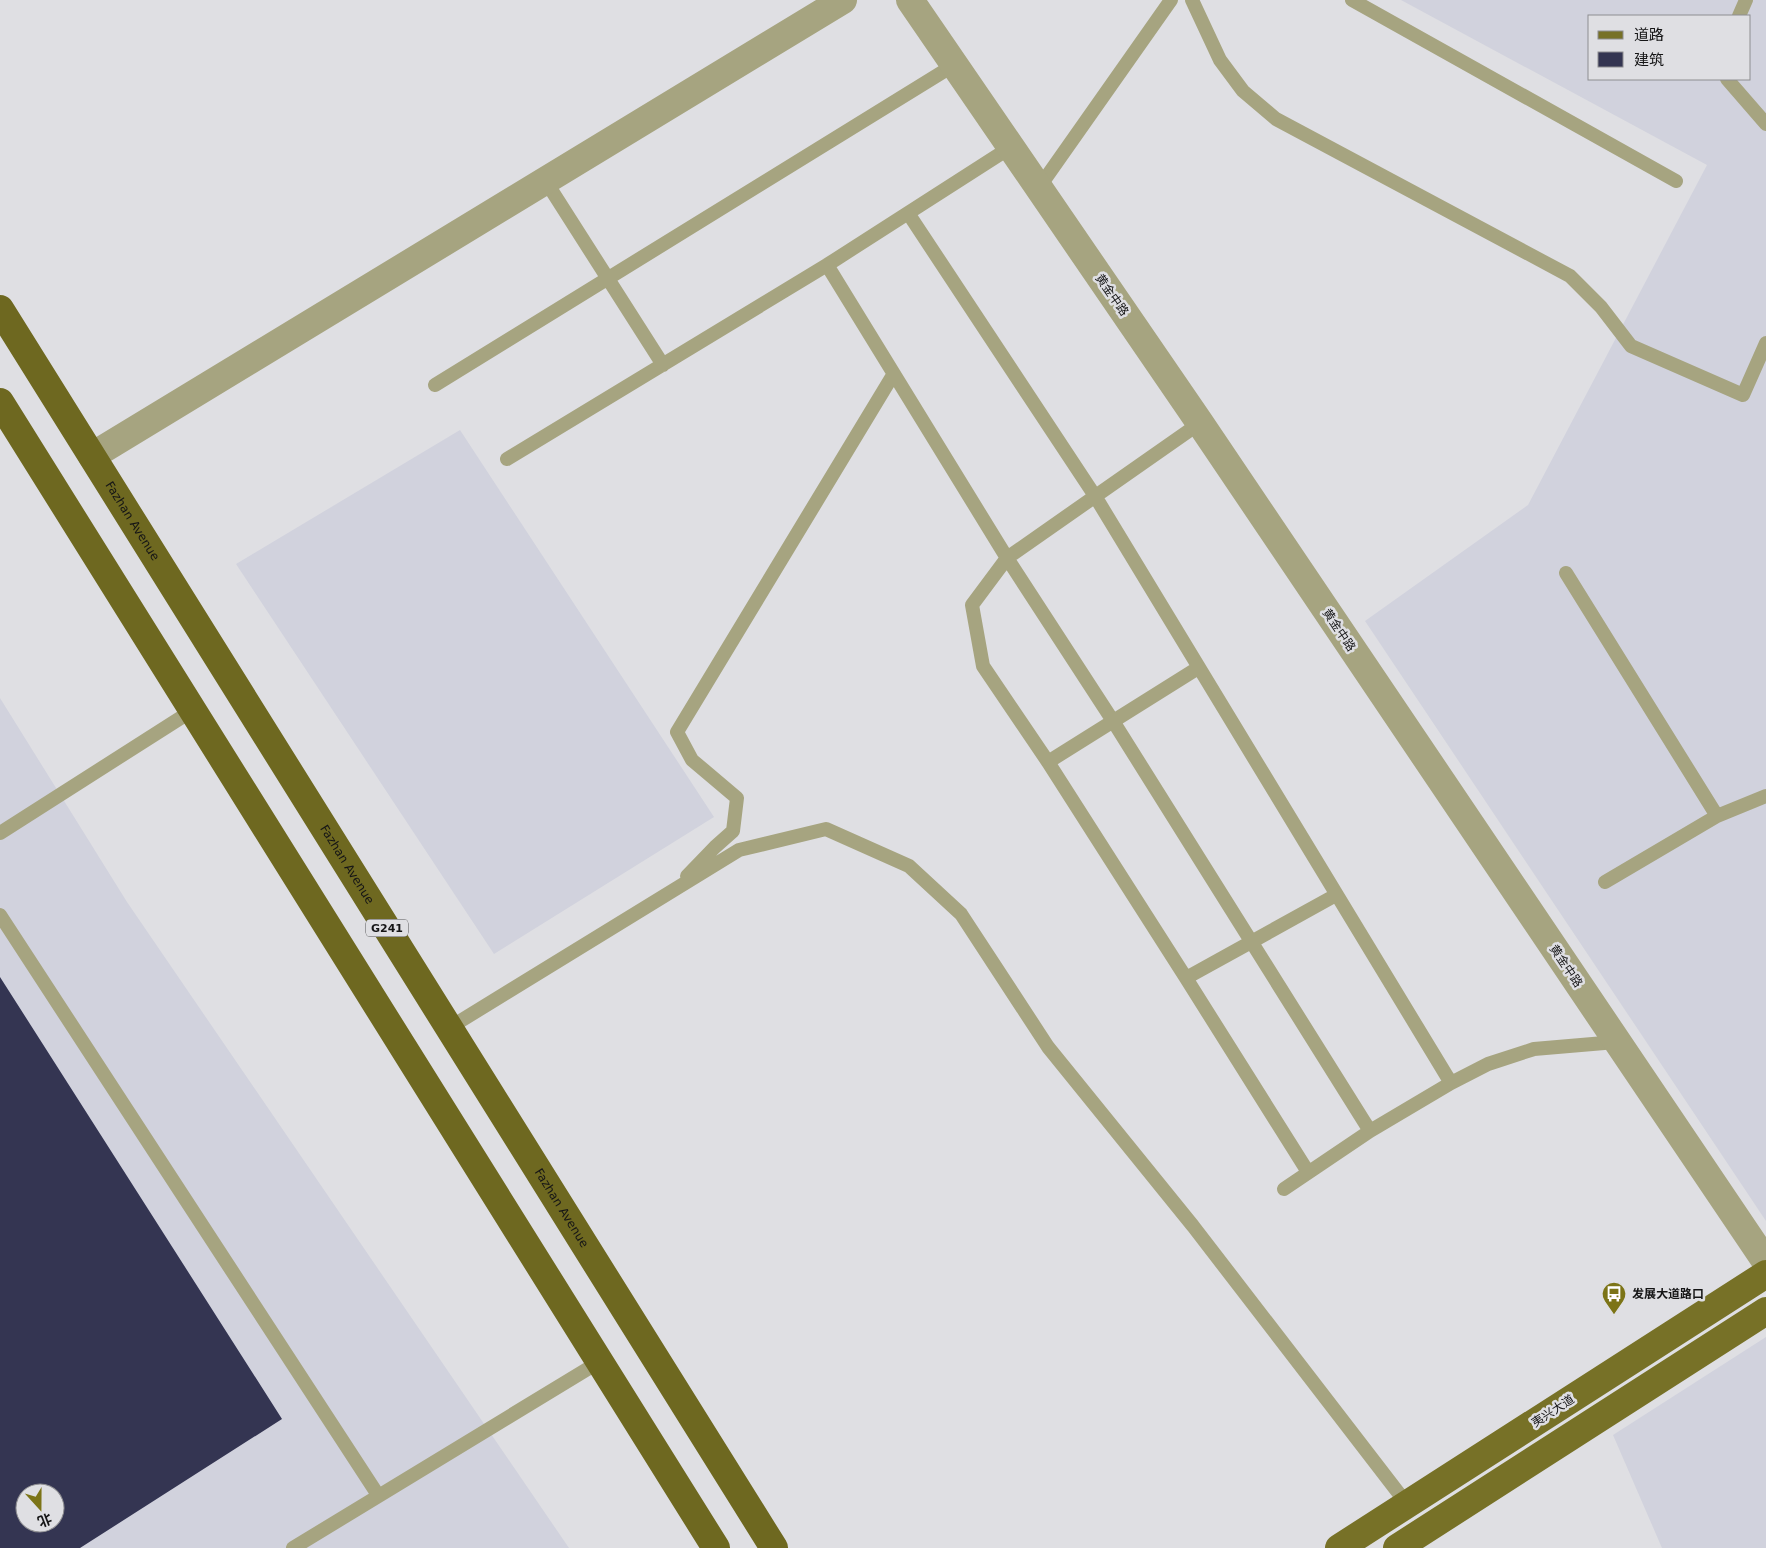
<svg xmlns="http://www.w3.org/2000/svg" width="1766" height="1548" font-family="'DejaVu Sans','Noto Sans SC',sans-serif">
  <rect width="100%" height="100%" fill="#dfdfe3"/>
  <path fill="#d1d2dd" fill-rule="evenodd" d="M1401 0H1766V1221L1365 621 1528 505 1707 165ZM1590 16H1750V79H1590Z
    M460 430 714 817 494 954 236 564Z
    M0 698 127 902 569 1548H0ZM25 1493H55V1523H25Z
    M1766 1337V1548H1662L1613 1435Z"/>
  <path fill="#343552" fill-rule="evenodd" d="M0 977 282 1419 80 1548H0ZM25 1493H55V1523H25Z"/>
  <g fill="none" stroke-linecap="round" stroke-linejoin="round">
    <path stroke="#a6a480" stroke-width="14" d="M1192 0 1220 60 1243 91 1276 119 1570 276 1601 307 1631 346 1743 395 1766 343
      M1352 0 1676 181
      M1739 16 1746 0
      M1727 79 1766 124
      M545 180 663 365
      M1038 189 1171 0
      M908 213 1095 496 1451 1083
      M827 265 1007 558 1113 721 1370 1131
      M435 385 954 65
      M1200 423 1007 558 972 605 983 666 1048 762 1186 978 1308 1172
      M507 459 827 265 1011 147
      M1566 573 1717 816
      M1048 762 1198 668
      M0 833 193 710
      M687 876 715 847 733 831 737 798 692 760 677 732 893 375
      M1605 882 1717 816 1766 796
      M0 915 378 1495
      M1186 978 1336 895
      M449 1028 739 850 826 829 909 866 961 914 1048 1047 1193 1226 1407 1504
      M1284 1189 1370 1131 1451 1083 1488 1064 1534 1049 1616 1042
      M293 1548 599 1362"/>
    <path stroke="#a6a480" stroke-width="28" d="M92 456 843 0"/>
    <path stroke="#a6a480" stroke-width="28" d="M910 0 1200 423 1766 1262"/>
    <path stroke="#777127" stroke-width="28" d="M1339 1548 1766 1274
      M1397 1548 1766 1311"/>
    <g stroke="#6e6820" stroke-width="28">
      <path id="s1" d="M0 309 774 1548"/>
      <path d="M0 402 716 1548"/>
    </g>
  </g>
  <defs>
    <symbol id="bus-pin" viewBox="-11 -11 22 30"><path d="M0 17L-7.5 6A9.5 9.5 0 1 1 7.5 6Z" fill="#7c7417" stroke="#dfdfe3"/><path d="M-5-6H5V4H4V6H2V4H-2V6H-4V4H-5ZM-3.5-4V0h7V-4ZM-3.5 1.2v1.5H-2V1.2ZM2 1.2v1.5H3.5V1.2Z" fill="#fff"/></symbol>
  </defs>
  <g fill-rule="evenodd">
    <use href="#bus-pin" x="1600" y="1280" width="28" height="38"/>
  </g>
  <g text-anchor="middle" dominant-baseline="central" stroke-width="5" stroke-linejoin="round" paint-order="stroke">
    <rect fill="#dfdfe3" stroke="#525254" stroke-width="1" x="366" y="919.5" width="42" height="17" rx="4"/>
    <g font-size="11" font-weight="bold" fill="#151516">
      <text x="387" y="928">G241</text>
    </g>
    <g font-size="12" fill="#151516" stroke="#dfdfe3">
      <text transform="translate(1112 295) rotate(55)">黄金中路</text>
      <text stroke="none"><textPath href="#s1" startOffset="250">Fazhan Avenue</textPath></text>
      <text transform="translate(1339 630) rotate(56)">黄金中路</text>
      <text stroke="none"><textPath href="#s1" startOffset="655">Fazhan Avenue</textPath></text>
      <text transform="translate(1566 966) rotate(56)">黄金中路</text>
      <text stroke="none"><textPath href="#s1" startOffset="1060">Fazhan Avenue</textPath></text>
      <text transform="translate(1553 1411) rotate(-33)">夷兴大道</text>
    </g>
    <g font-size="12" font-weight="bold" fill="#151516" stroke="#dfdfe3" text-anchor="start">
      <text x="1632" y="1294">发展大道路口</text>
    </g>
  </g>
  <rect x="1588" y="15" width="162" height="65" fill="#dfdfe3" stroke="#8e8e91"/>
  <rect x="1598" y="31" width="25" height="8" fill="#777127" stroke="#8e8e91"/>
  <text x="1634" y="40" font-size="15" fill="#151516">道路</text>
  <rect x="1598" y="52" width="25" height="15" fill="#343552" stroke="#8e8e91"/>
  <text x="1634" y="65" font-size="15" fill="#151516">建筑</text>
  <g transform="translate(40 1508) rotate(159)"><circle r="24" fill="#dfdfe3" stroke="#8e8e91"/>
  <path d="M0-4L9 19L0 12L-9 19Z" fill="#7c7417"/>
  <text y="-8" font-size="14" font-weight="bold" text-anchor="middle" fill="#151516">北</text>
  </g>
</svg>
